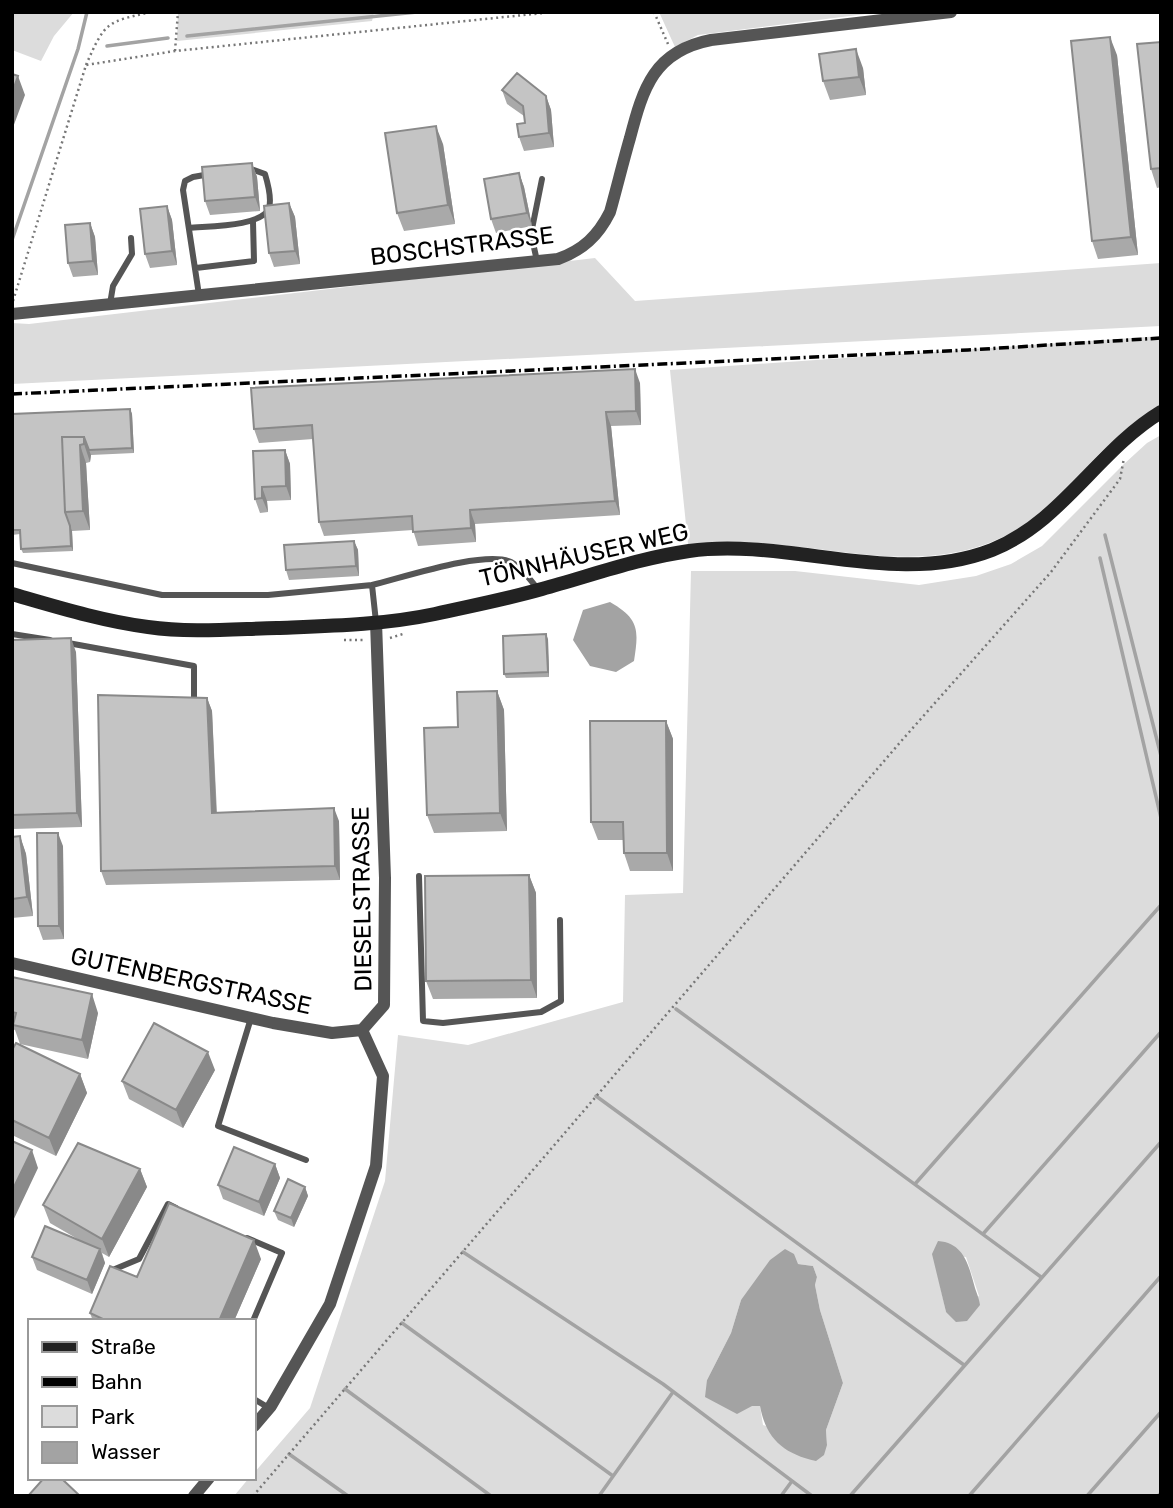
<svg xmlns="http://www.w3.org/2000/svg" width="1173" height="1508" font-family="Rubik,sans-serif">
  <rect width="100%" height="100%" fill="#fff"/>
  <path fill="#dcdcdc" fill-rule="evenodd" d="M12 12H74L54 36 41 61 12 50Z
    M178 12H374L372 21 177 41Z
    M659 12H882L698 35 675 47Z
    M595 258 635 301 1161 263V326L12 384V323L29 324Z
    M1161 336V404C1139 418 1118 436 1099 454 1074 479 1053 509 1022 527 945 573 872 554 789 546 755 542 722 543 688 544L670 370Z
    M1161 435V1496H234L249 1478H254V1473L310 1408 385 1181 398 1035 468 1045 623 1002 625 895 683 893 691 571H795L919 585 976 576 1011 564 1042 546 1124 464 1147 443ZM933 1254 966 1257 979 1296 946 1312ZM798 1264 813 1266 817 1277 815 1285 820 1310 843 1383 826 1430 827 1445 763 1425 760 1406H752L707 1380 731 1333 741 1300Z"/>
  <path fill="#a3a3a3" d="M610 602C639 619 639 629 634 661L616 672 590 666 573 640 583 610Z
    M938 1241C965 1243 969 1267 975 1288 977 1294 979 1298 980 1305L967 1321 956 1322 946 1312 932 1254Z
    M785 1249 794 1254 798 1264 813 1266 817 1277 815 1285 820 1310 843 1383 826 1430 827 1445 824 1455 816 1461C784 1454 766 1439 760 1406H752L737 1414 705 1397 707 1380 731 1333 741 1300 770 1260Z"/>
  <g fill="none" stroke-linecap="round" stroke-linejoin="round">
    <path stroke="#a3a3a3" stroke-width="3.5" d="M187 36 417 12
      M107 46 168 38
      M12 240 78 49 87 12
      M1105 535 1161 756
      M1100 558 1161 818
      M676 1009 1041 1277
      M596 1096 964 1365
      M915 1184 1161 905
      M983 1234 1161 1032
      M463 1252 663 1384 812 1496
      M402 1323 613 1476
      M345 1389 491 1496
      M289 1454 348 1496
      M599 1496 673 1392
      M781 1496 792 1481
      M850 1496 1161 1142
      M969 1496 1161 1276
      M1087 1496 1161 1412
      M1158 1496 1161 1493"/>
    <path stroke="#777" stroke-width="2.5" stroke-dasharray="2 3.5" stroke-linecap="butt" d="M654 12 668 44
      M175 51 178 12
      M86 65C105 22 106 22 151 12
      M13 301 86 65 175 51 553 12
      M390 638 403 634
      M344 640H366
      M253 1496 903 739 1051 572 1120 479 1124 458"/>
    <path stroke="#555" stroke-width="6" d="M189 228C207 226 262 227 269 208 272 198 268 184 265 174L254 170H248
      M537 261 531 234 542 179
      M196 268 254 261 253 222
      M199 295 183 190 185 181 193 177 210 174
      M110 304 113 286 132 254 131 238
      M12 563 162 595H268L372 585 376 622
      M372 585C402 578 484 550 511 562 522 567 530 580 538 589
      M12 634 50 640
      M68 643 194 666V705
      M419 876 423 1021 443 1023 541 1012 561 1001 560 920
      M251 1018 218 1126 306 1160
      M247 1238 282 1253 253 1321
      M113 1273 115 1269 139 1259 168 1204 176 1208
      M254 1399 269 1408"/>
    <path stroke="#555" stroke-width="12" d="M12 314 558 259C583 250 598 236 610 212 617 187 623 162 630 138 643 88 654 51 711 40L951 12
      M12 963 273 1023 332 1033 362 1030
      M254 1426 271 1406 330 1304 376 1166 383 1076 362 1030 384 1005 385 878 376 622
      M194 1496 209 1478"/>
    <path stroke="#222" stroke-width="14" d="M12 594C57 607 102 621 148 627 190 633 234 629 277 628 329 626 383 625 435 614 470 606 507 599 542 589 590 576 639 558 689 551 789 537 894 588 992 550 1062 522 1098 450 1161 412"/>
    <path stroke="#000" stroke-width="3.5" stroke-dasharray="10 3.5 2 3.5" stroke-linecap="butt" d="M12 394 968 350 1161 338"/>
  </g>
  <path fill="#a9a9a9" d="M1161 42V187L1157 188 1151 169Z
    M1117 55 1138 255 1098 259 1092 241Z
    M863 68 866 95 830 100 823 81Z
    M502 90 546 96 551 110 554 147 524 151 519 137 525 123 524 116 507 104Z
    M443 144 455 224 404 231 397 213Z
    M252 163 257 177 260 211 210 215 205 201Z
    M519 173 524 187 532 226 496 233 491 219Z
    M289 203 295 217 300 264 274 267 269 253Z
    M167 206 172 220 177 265 150 268 145 254Z
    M90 223 95 237 98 275 73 277 68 263Z
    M640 383 641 425 611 426 620 515 475 524 476 542 418 546 413 530 324 536 319 522 313 439 259 443 254 429Z
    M130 409 132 414 134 453 91 455 90 462 86 463 90 530 72 531 73 551 23 553 21 549 20 534 12 535V414Z
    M285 450 290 464 291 500 267 501 268 512 260 513 255 499Z
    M354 541 358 550 359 576 289 580 286 570Z
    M548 639 549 677 506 678 504 674Z
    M12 640 76 652 82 827 12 829Z
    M497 691 504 710 507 831 434 833 427 815 458 727Z
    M207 698 212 711 217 813 339 821 340 880 106 885 101 871Z
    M666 721 673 739V871H630L624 853V840H598L591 822Z
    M20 836 26 854 33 916 12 918V837Z
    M63 846 64 939 43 940 38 926Z
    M529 875 536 893 537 998 433 999 426 981Z
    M12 977 98 1013 88 1059 20 1044 15 1030 12 1029Z
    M12 1050 80 1074 87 1093 56 1156 12 1135Z
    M215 1070 183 1128 129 1099 122 1081Z
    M275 1164 280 1178 264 1216 223 1199 218 1185Z
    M140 1169 147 1187 109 1257 102 1253 105 1263 92 1294 37 1270 32 1257 81 1241 50 1223 43 1205Z
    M305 1187 308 1196 294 1227 278 1220 274 1211Z
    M261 1259 234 1321H93L90 1313 137 1277Z"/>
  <path fill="#898989" d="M1110 37 1117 55 1138 255 1131 237Z
    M856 49 863 68 866 95 859 77Z
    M18 76 25 95 12 130V93Z
    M546 96 551 110 554 147 549 133Z
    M436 126 443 144 455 224 448 205Z
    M252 163 257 177 260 211 255 197Z
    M519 173 524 187 532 226 527 213Z
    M289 203 295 217 300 264 295 251Z
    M167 206 172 220 177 265 172 251Z
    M90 223 95 237 98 275 93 261Z
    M635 369 640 383 641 425 636 411Z
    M130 409 132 414 134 453 132 448Z
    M606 412 611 426 620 515 615 501Z
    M84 437 91 455 90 462 84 444Z
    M80 445 86 463 90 530 83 511Z
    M285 450 290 464 291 500 286 486Z
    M262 487 267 501 268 512 262 498Z
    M470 510 475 524 476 542 471 528Z
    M70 526 72 531 73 551 71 546Z
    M354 541 358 550 359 576 356 566Z
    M546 634 548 639 549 677 548 672Z
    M71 638 76 652 82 827 77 813Z
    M497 691 504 710 507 831 500 813Z
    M207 698 212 711 217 827 212 813Z
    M666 721 673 739V871L667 853Z
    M334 808 339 821 340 880 335 866Z
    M58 833 63 846 64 939 59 926Z
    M20 836 26 854 33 916 27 897Z
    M529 875 536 893 537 998 531 980Z
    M92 994 98 1013 88 1059 82 1040Z
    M208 1052 215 1070 183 1128 176 1110Z
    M80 1074 87 1093 56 1156 49 1138Z
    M32 1150 38 1168 12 1223V1191Z
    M275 1164 280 1178 264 1216 259 1202Z
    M140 1169 147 1187 109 1257 102 1239Z
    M305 1187 308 1196 294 1227 291 1218Z
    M254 1240 261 1259 234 1321H219Z
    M100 1249 105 1263 92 1294 87 1280Z"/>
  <path fill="#c4c4c4" stroke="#898989" stroke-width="2" d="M1110 37 1131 237 1092 241 1071 41Z
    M1161 42V168L1151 169 1137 44Z
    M856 49 859 77 823 81 819 54Z
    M517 73 546 96 549 133 519 137 517 124 525 123 523 106 502 90Z
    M12 74 18 76 12 93Z
    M436 126 448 205 397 213 385 133Z
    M252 163 255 197 205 201 202 167Z
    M519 173 527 213 491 219 484 179Z
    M289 203 295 251 269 253 264 206Z
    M167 206 172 251 145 254 140 209Z
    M90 223 93 261 68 263 65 225Z
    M635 369 636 411 606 412 615 501 470 510 471 528 413 532 412 516 319 522 312 425 254 429 251 388Z
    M130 409 132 448 89 450 84 437H62L65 512 70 526 71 546 21 549 20 530H12V414Z
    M62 437H84V444L80 445 83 511 65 512Z
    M285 450 286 486 262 487V498L255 499 253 451Z
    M354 541 356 566 286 570 284 545Z
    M546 634 548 672 504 674 503 636Z
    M71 638 77 813 12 815V640Z
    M497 691 500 813 427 815 424 728 458 727 457 692Z
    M98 695 207 698 212 813 334 808 335 866 101 871Z
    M590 721H666L667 853H624L623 822H591Z
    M37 833H58L59 926H38Z
    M20 836 27 897 12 899V837Z
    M529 875 531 980 426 981 425 876Z
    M12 977 92 994 82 1040 13 1025 16 1013 12 1012Z
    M154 1023 208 1052 176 1110 122 1081Z
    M16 1043 80 1074 49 1138 12 1120V1050Z
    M12 1141 32 1150 12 1191Z
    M78 1143 140 1169 102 1239 43 1205Z
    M234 1147 275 1164 259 1202 218 1185Z
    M288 1179 305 1187 291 1218 274 1211Z
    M169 1203 254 1240 219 1321H107L90 1313 110 1266 137 1277Z
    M45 1226 100 1249 87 1280 32 1257Z
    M44 1478H61L80 1496H28Z"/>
  <g text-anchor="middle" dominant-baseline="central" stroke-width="5" stroke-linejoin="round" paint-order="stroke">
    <g font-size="24" fill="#000" stroke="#fff">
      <text transform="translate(462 246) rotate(-7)">BOSCHSTRASSE</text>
      <text transform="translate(584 555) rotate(-13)">TÖNNHÄUSER WEG</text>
      <text transform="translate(362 899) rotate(-91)">DIESELSTRASSE</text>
      <text transform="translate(191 981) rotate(12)">GUTENBERGSTRASSE</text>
    </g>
  </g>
  <rect width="1173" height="1508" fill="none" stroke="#000000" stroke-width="28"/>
  <rect x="28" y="1319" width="228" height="161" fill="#ffffff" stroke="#999999" stroke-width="2"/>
  <rect x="42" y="1342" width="35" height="10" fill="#222222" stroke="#999999" stroke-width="2"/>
  <text x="91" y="1354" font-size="21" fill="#000000">Straße</text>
  <rect x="42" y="1377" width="35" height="10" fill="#000000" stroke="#999999" stroke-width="2"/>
  <text x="91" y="1389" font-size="21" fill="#000000">Bahn</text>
  <rect x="42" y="1406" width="35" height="21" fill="#dcdcdc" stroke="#999999" stroke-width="2"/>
  <text x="91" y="1424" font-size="21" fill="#000000">Park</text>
  <rect x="42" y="1442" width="35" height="21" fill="#a3a3a3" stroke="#999999" stroke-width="2"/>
  <text x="91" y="1459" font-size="21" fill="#000000">Wasser</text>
</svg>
